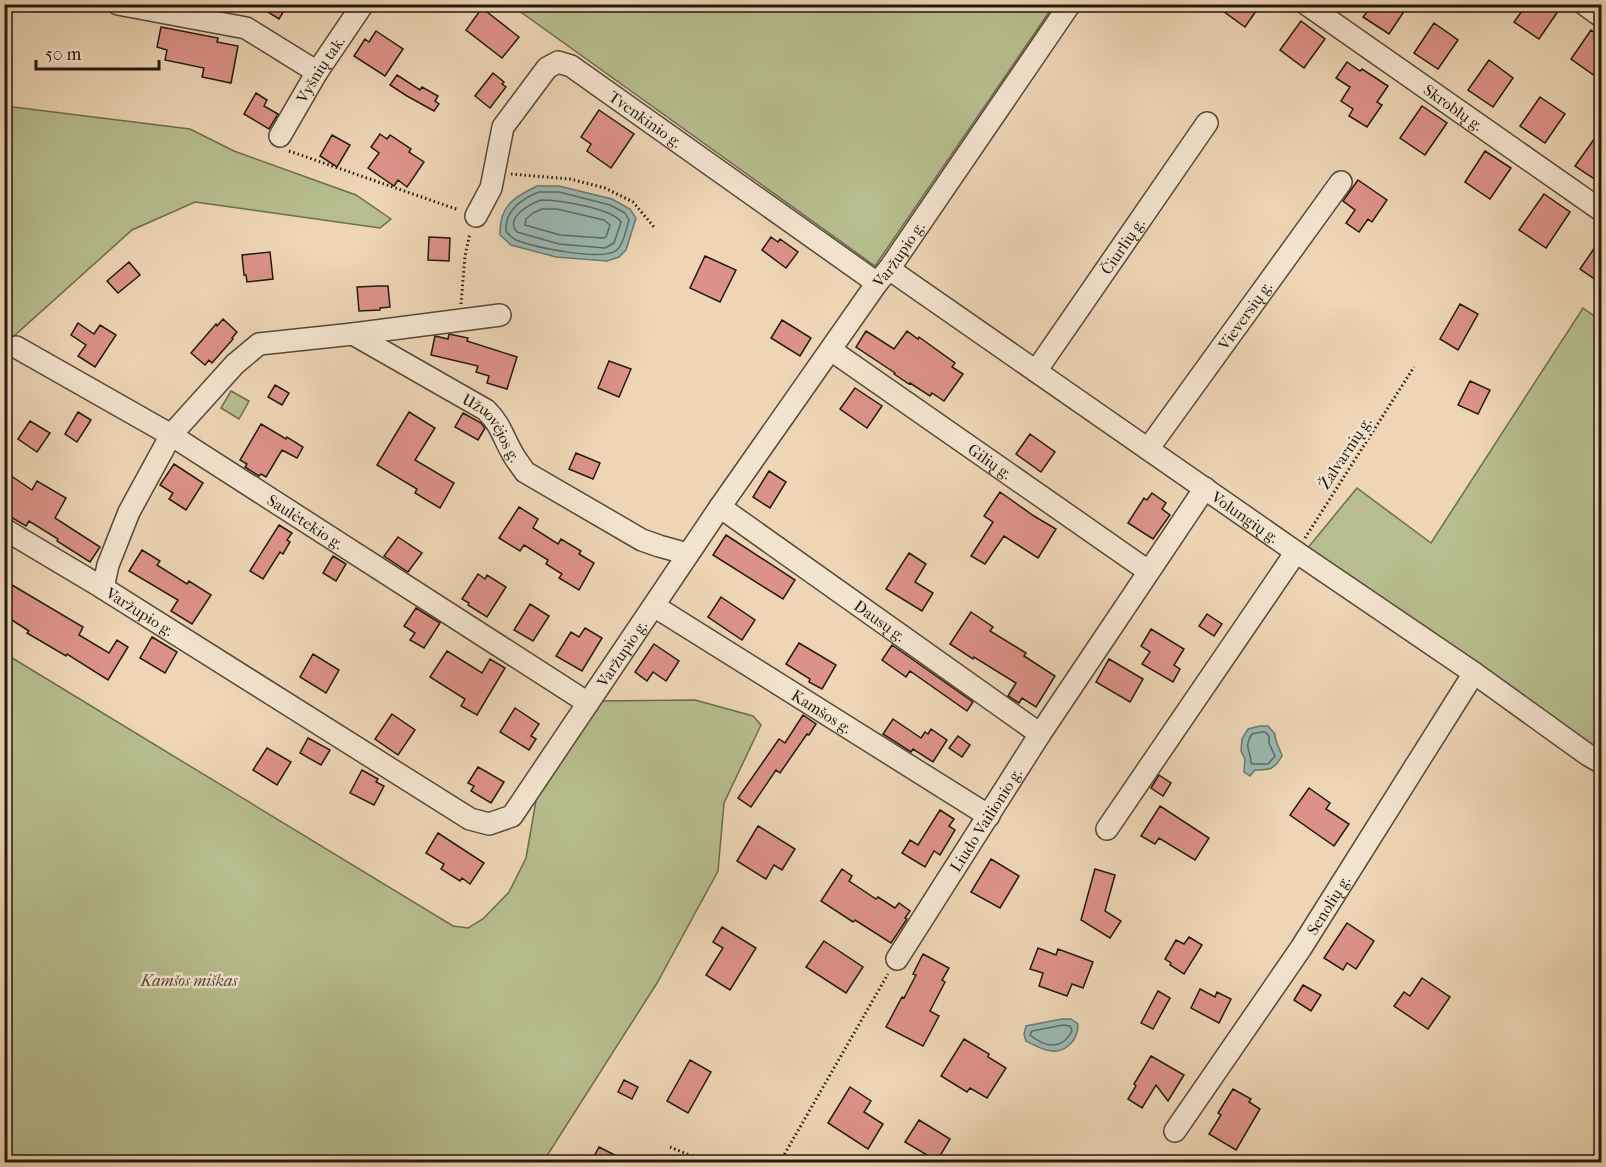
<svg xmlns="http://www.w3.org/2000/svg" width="1606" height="1167" font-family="'IM FELL French Canon',serif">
  <rect width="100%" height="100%" fill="#edd5b5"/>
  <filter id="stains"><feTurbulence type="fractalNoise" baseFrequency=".00333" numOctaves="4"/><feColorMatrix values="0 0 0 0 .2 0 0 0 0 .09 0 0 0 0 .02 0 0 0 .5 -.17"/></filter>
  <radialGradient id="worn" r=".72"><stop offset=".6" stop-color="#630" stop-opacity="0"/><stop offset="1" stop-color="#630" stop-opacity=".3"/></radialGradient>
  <path fill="#b7bd8e" stroke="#6c6c4e" stroke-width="1.5" d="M511 5H1054L875 266Z
    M5 106 190 129 234 151 356 195 391 219 380 228 195 202 132 230 5 344Z
    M1583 308 1601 321V755L1306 550 1357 488 1431 543Z
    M231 391 249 401 239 419 221 408Z
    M4 653 453 926 468 928 483 919 509 892 526 858 538 789 598 701 695 700 753 716 761 725 724 803 718 871 657 983 543 1162H5Z"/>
  <path fill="#99b8b1" stroke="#697970" stroke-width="1.5" d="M537 186H559L612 199 630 209 636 218 626 250 619 257 607 261 556 257 511 245 500 235C499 206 514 197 537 186Z
    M1260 726H1268L1275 734C1275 743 1280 748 1282 756 1274 770 1270 770 1255 770L1250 776 1244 772 1245 759 1241 751 1242 739 1248 729Z
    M1062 1019H1071L1078 1024C1078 1033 1076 1040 1068 1046 1055 1057 1039 1048 1026 1041L1024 1034 1026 1026Z"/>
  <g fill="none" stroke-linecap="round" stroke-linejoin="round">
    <path stroke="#5e6960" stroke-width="1.5" d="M539 192H559L610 205 625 213 629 220C626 229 624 244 617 250 603 262 534 247 516 240 512 238 509 235 506 231 505 210 521 199 539 192Z
      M541 200C558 200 612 208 621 222L614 243 605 248 559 244 517 232C504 218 530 204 541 200Z
      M542 209H557L604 220 610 225 606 237 603 238 560 235 525 225 526 219 533 213Z
      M1261 732H1265L1269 736V743L1275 756 1268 764H1253L1251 763C1251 750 1243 748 1252 734Z
      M1063 1025 1070 1026 1072 1031C1062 1050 1046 1048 1030 1035L1032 1031Z"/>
  </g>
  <path fill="#dd9289" stroke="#221a0e" stroke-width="1.5" d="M255 4H288L279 19Z
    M1213 4H1261L1245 27Z
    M1355 4H1409L1389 34 1363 17 1367 12Z
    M1527 4H1563L1539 39 1514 22Z
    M482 8 519 37 502 58 466 30Z
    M1301 21 1325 39 1304 68 1280 50Z
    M1434 23 1458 40 1438 69 1414 53Z
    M161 27 218 38 217 42 238 46 231 83 202 77 204 68 165 60 167 50 157 47Z
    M1591 30 1602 38V67L1595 76 1571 59Z
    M376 31 403 49 385 76 354 56 365 39 369 42Z
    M1489 60 1513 78 1493 107 1468 90Z
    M1347 62 1360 71 1362 69 1388 86 1377 102 1382 105 1367 127 1349 116 1353 109 1341 101 1350 87 1336 78Z
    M493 73 504 82 502 84 506 87 490 108 475 96Z
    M397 75 420 90 422 87 438 96 435 101 439 104 434 111 407 96 390 85Z
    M256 93 267 100 264 106 278 114 269 129 244 114Z
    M1540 97 1565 114 1545 143 1520 126Z
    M1422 106 1447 123 1425 155 1400 138Z
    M599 110 634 134 611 168 587 151 591 144 581 137Z
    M1602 128V184L1575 166Z
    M380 134 387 139 390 135 411 149 409 152 424 162 407 187 398 180 394 186 368 168 379 153 371 147Z
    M332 135 350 145 337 167 320 156Z
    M1485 151 1511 168 1490 199 1465 182Z
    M1358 180 1387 200 1372 222 1368 219 1359 232 1346 223 1355 210 1343 201Z
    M1544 194 1570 212 1546 248 1519 230Z
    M429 237 450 238 449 261 428 260Z
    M771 237 778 242 780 239 798 252 786 268 762 250Z
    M1602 237V284L1580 269Z
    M270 252 273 279 247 282 246 275H244L242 255Z
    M705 256 736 270 720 302 690 288Z
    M129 262 140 275 118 293 107 281Z
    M379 286H388L390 307 380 308V310L359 311 357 287Z
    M1460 304 1478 314 1458 350 1440 339Z
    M223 319 237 332 232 338 233 339 212 363 209 360 205 365 191 353 216 324 217 326Z
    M782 320 811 338 800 356 771 338Z
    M78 323 94 334 100 325 116 335 95 367 78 356 86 345 71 335Z
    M866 331 894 349 907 331 918 339 919 337 955 363 952 367 963 374 944 401 932 393 930 396 910 383 909 384 894 374 895 373 856 347Z
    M449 334 468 338 467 341 517 357 507 389 487 383 489 376 476 372 478 366 431 355 435 336 448 339Z
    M609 361 631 369 619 397 598 388Z
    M1470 381 1490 390 1478 414 1458 405Z
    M275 385 289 393 282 405 268 397Z
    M855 388 882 406 867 428 840 409Z
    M78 412 91 420 77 442 65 434Z
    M409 412 435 428 415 460 454 483 440 508 415 493 417 489 377 465Z
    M463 413 481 423 485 428 478 440 455 427Z
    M30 421 50 433 37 452 18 439Z
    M261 424 286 439 287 437 303 447 297 458 282 450 266 477 261 474 259 476 245 467 247 464 240 460Z
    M1030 434 1055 452 1041 472 1016 454Z
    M576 453 600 463 593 479 569 469Z
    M174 464 203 483 186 510 169 499 173 493 160 485Z
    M4 471 32 490 37 481 66 498 55 518 100 547 90 562 57 541 58 539 29 521 26 526 4 513Z
    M769 471 786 482 770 508 753 497Z
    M1000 492 1034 516 1056 529 1038 558 1004 536 985 564 971 556 993 522 984 516Z
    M1152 493 1166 503 1162 509 1170 515 1153 539 1128 523 1144 498 1147 500Z
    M519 507 538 519 533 528 558 544 561 539 581 551 579 554 594 563 579 590 559 578 562 574 546 564 548 560 524 545 520 551 499 538Z
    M279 525 292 533 287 540 290 542 283 554 280 552 263 579 250 571Z
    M726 535 795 580 783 599 713 555Z
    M398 537 422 553 408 572 384 556Z
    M142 550 160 561 157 565 187 584 189 581 211 595 192 624 171 611 178 600 129 571Z
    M909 553 926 564 915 582 933 593 922 611 886 589Z
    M333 556 346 564 336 581 323 573Z
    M478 574 485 579 487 575 506 587 487 617 468 605 469 603 462 599Z
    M12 585 83 627 79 635 109 653 117 640 128 647 108 680 67 654 66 656 27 633 29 631 4 615V597Z
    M721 597 755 620 742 640 708 617Z
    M530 604 549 616 533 641 514 630Z
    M416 608 440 623 424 648 410 640 415 633 404 626Z
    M971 612 993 627 990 631 1026 653 1024 656 1055 676 1036 707 1022 698 1019 703 1008 696 1016 683 974 657 973 659 950 644Z
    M1207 614 1222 624 1214 636 1199 626Z
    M585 628 602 638 582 671 556 656 571 632 579 637Z
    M1151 629 1184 649 1174 665 1180 669 1173 682 1142 664 1150 652 1141 646Z
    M152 637 177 652 165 673 140 658Z
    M799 643 836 665 822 689 809 682 810 679 786 664Z
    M654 644 679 661 666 681 653 672 647 681 635 672Z
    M892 645 973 702 967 711 910 671 906 677 882 660Z
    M447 651 482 673 490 659 505 668 477 715 461 706 465 699 430 677Z
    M313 654 339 670 326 693 300 677Z
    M1109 659 1143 679 1130 702 1096 682Z
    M515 708 539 724 531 736 536 739 529 750 500 732Z
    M392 714 415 730 398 755 375 739Z
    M803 715 816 724 809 735 807 734 780 773 776 770 751 807 738 798 779 739 785 743Z
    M893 719 921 738 925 732 928 734 931 729 947 740 933 762 913 749 911 752 883 734Z
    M958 736 970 745 962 757 949 748Z
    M308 738 330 750 321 765 300 753Z
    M267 748 291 762 277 785 253 770Z
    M478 767 504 782 491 803 471 791 474 786 468 783Z
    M362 770 378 779 376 782 384 786 374 805 350 793Z
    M1159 775 1171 783 1163 796 1151 788Z
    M1309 788 1330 803 1326 809 1349 824 1334 846 1290 815Z
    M1160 806 1209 838 1195 860 1159 838 1155 844 1141 836Z
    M940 810 954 819 949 826 955 830 940 855 934 851 925 867 902 853 910 840 918 845Z
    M758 826 795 849 782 870 774 865 766 879 737 861Z
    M438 833 484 863 470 884 462 878 460 881 441 869 444 864 426 853Z
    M991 859 1019 876 1000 908 971 892Z
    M842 869 852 876 849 881 876 899 878 897 895 908 899 903 910 911 905 918 907 919 891 943 855 920 853 922 821 901Z
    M1095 869 1115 875 1105 911 1121 921 1110 938 1081 920Z
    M1347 923 1374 941 1356 969 1347 963 1343 970 1324 958Z
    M722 927 756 948 730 990 706 975 723 948 713 942Z
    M1189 937 1202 945 1184 974 1170 965 1171 963 1165 959 1176 940 1184 944Z
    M824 941 863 967 846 993 806 967Z
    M1038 948 1056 955 1058 949 1093 962 1083 988 1072 984 1067 996 1039 986 1043 973 1030 969Z
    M923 954 949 968 942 980 945 982 930 1011 939 1016 923 1046 886 1027 902 997 904 998 916 975 913 974Z
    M1422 978 1450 997 1428 1029 1394 1006 1404 992 1410 996Z
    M1303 985 1321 995 1311 1011 1294 1000Z
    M1200 989 1215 997 1217 992 1231 999 1219 1023 1191 1008Z
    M1158 991 1170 998 1153 1029 1141 1023Z
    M964 1039 989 1054 988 1057 1006 1068 987 1098 970 1088 967 1092 941 1076Z
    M1151 1056 1184 1075 1168 1101 1156 1085 1142 1108 1128 1099 1136 1086 1134 1084Z
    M690 1060 711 1072 688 1113 667 1101Z
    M624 1080 638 1087 632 1099 618 1092Z
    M850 1087 871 1101 864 1112 883 1124 868 1149 828 1123Z
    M1233 1089 1251 1099 1249 1102 1260 1109 1236 1150 1209 1134 1221 1115 1218 1113Z
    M919 1120 950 1139 937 1161 905 1142Z
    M599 1147 628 1162H591Z"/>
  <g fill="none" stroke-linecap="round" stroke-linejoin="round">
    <defs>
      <g id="minor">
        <path d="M118 4 246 28 317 72"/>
        <path id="s1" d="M1306 4 1602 211"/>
        <path d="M1584 4 1602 17"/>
        <path id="s2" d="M280 136 317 72 363 4"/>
        <path id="s3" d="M476 216 491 188 503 127 547 68 558 62 571 66 877 283"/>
        <path id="s4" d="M889 269 1296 552 1474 673 1588 755 1602 763"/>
        <path id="s5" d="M353 334 486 410C502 426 503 438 514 456 517 461 521 466 525 472L642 540 659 546 688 554"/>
        <path id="s6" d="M16 347 171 435 588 703"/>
        <path id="s7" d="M831 350 1148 571"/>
        <path id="s8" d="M1036 371 1207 123"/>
        <path id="s9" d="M1148 449 1341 182"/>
        <path id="s10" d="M720 507 1040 734"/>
        <path id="s11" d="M4 529 103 588 470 819 489 824 512 816 720 507 877 283 889 269 1070 4"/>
        <path d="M103 588 108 565 129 512 171 435 235 364 259 344 353 334 500 315"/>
        <path id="s12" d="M654 606 989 816"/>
        <path d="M1107 829 1296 552"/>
        <path id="s13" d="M897 959 1040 734 1205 488"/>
        <path id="s14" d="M1175 1131 1301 948 1474 673"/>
      </g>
    </defs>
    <use href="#minor" stroke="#554938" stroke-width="24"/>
    <path stroke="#221a0e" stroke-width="3" stroke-dasharray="1.5 3" stroke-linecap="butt" d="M289 151 459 210
      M511 174 570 179 605 188 633 202 654 227
      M461 304 465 256 470 233
      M1305 538 1414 367
      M670 1147 706 1162
      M780 1162 888 974"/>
    <use href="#minor" stroke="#f3e4cf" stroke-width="21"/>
  </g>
  <g text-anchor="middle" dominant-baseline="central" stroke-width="5" stroke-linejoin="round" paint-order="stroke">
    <g font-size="16" fill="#221a0e" stroke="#f3e4cf">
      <text stroke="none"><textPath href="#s2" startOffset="78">Vyšnių tak.</textPath></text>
      <text stroke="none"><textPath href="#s1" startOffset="180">Skroblų g.</textPath></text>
      <text stroke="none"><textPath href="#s3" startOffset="285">Tvenkinio g.</textPath></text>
      <text stroke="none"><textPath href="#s8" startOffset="152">Čiurlių g.</textPath></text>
      <text stroke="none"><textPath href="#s11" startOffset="1275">Varžupio g.</textPath></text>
      <text stroke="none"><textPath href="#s9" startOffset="165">Vieversių g.</textPath></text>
      <text stroke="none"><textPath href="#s5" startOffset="170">Užuovėjos g.</textPath></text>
      <text transform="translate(1345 453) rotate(-57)">Žalvarnių g.</text>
      <text stroke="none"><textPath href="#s7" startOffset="194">Gilių g.</textPath></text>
      <text stroke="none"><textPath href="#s4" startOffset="434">Volungių g.</textPath></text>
      <text stroke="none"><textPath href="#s6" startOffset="338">Saulėtekio g.</textPath></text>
      <text stroke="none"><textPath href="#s11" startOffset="159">Varžupio g.</textPath></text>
      <text stroke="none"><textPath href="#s10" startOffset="196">Dausų g.</textPath></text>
      <text stroke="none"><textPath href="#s11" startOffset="789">Varžupio g.</textPath></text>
      <text stroke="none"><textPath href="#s12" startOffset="198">Kamšos g.</textPath></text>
      <text stroke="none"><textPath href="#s13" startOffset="165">Liudo Vailionio g.</textPath></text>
      <text stroke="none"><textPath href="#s14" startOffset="273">Senolių g.</textPath></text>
    </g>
    <g font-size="16" font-style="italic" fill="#4f4b34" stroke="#f3e4cf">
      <text x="189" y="980">Kamšos miškas</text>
    </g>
  </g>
  <rect width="1606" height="1167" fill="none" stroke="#edd5b5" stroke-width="24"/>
  <rect x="6" y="6" width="1594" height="1155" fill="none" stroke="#221a0e" stroke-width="3"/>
  <rect x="12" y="12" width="1582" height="1143" fill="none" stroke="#221a0e" stroke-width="1.5"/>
  <path d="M36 60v9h123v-9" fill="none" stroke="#221a0e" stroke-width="3"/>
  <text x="45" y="60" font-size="18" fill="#221a0e" stroke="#f3e4cf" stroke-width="4.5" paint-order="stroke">50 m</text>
  <rect width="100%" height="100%" filter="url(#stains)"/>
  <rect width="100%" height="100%" fill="url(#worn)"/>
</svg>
